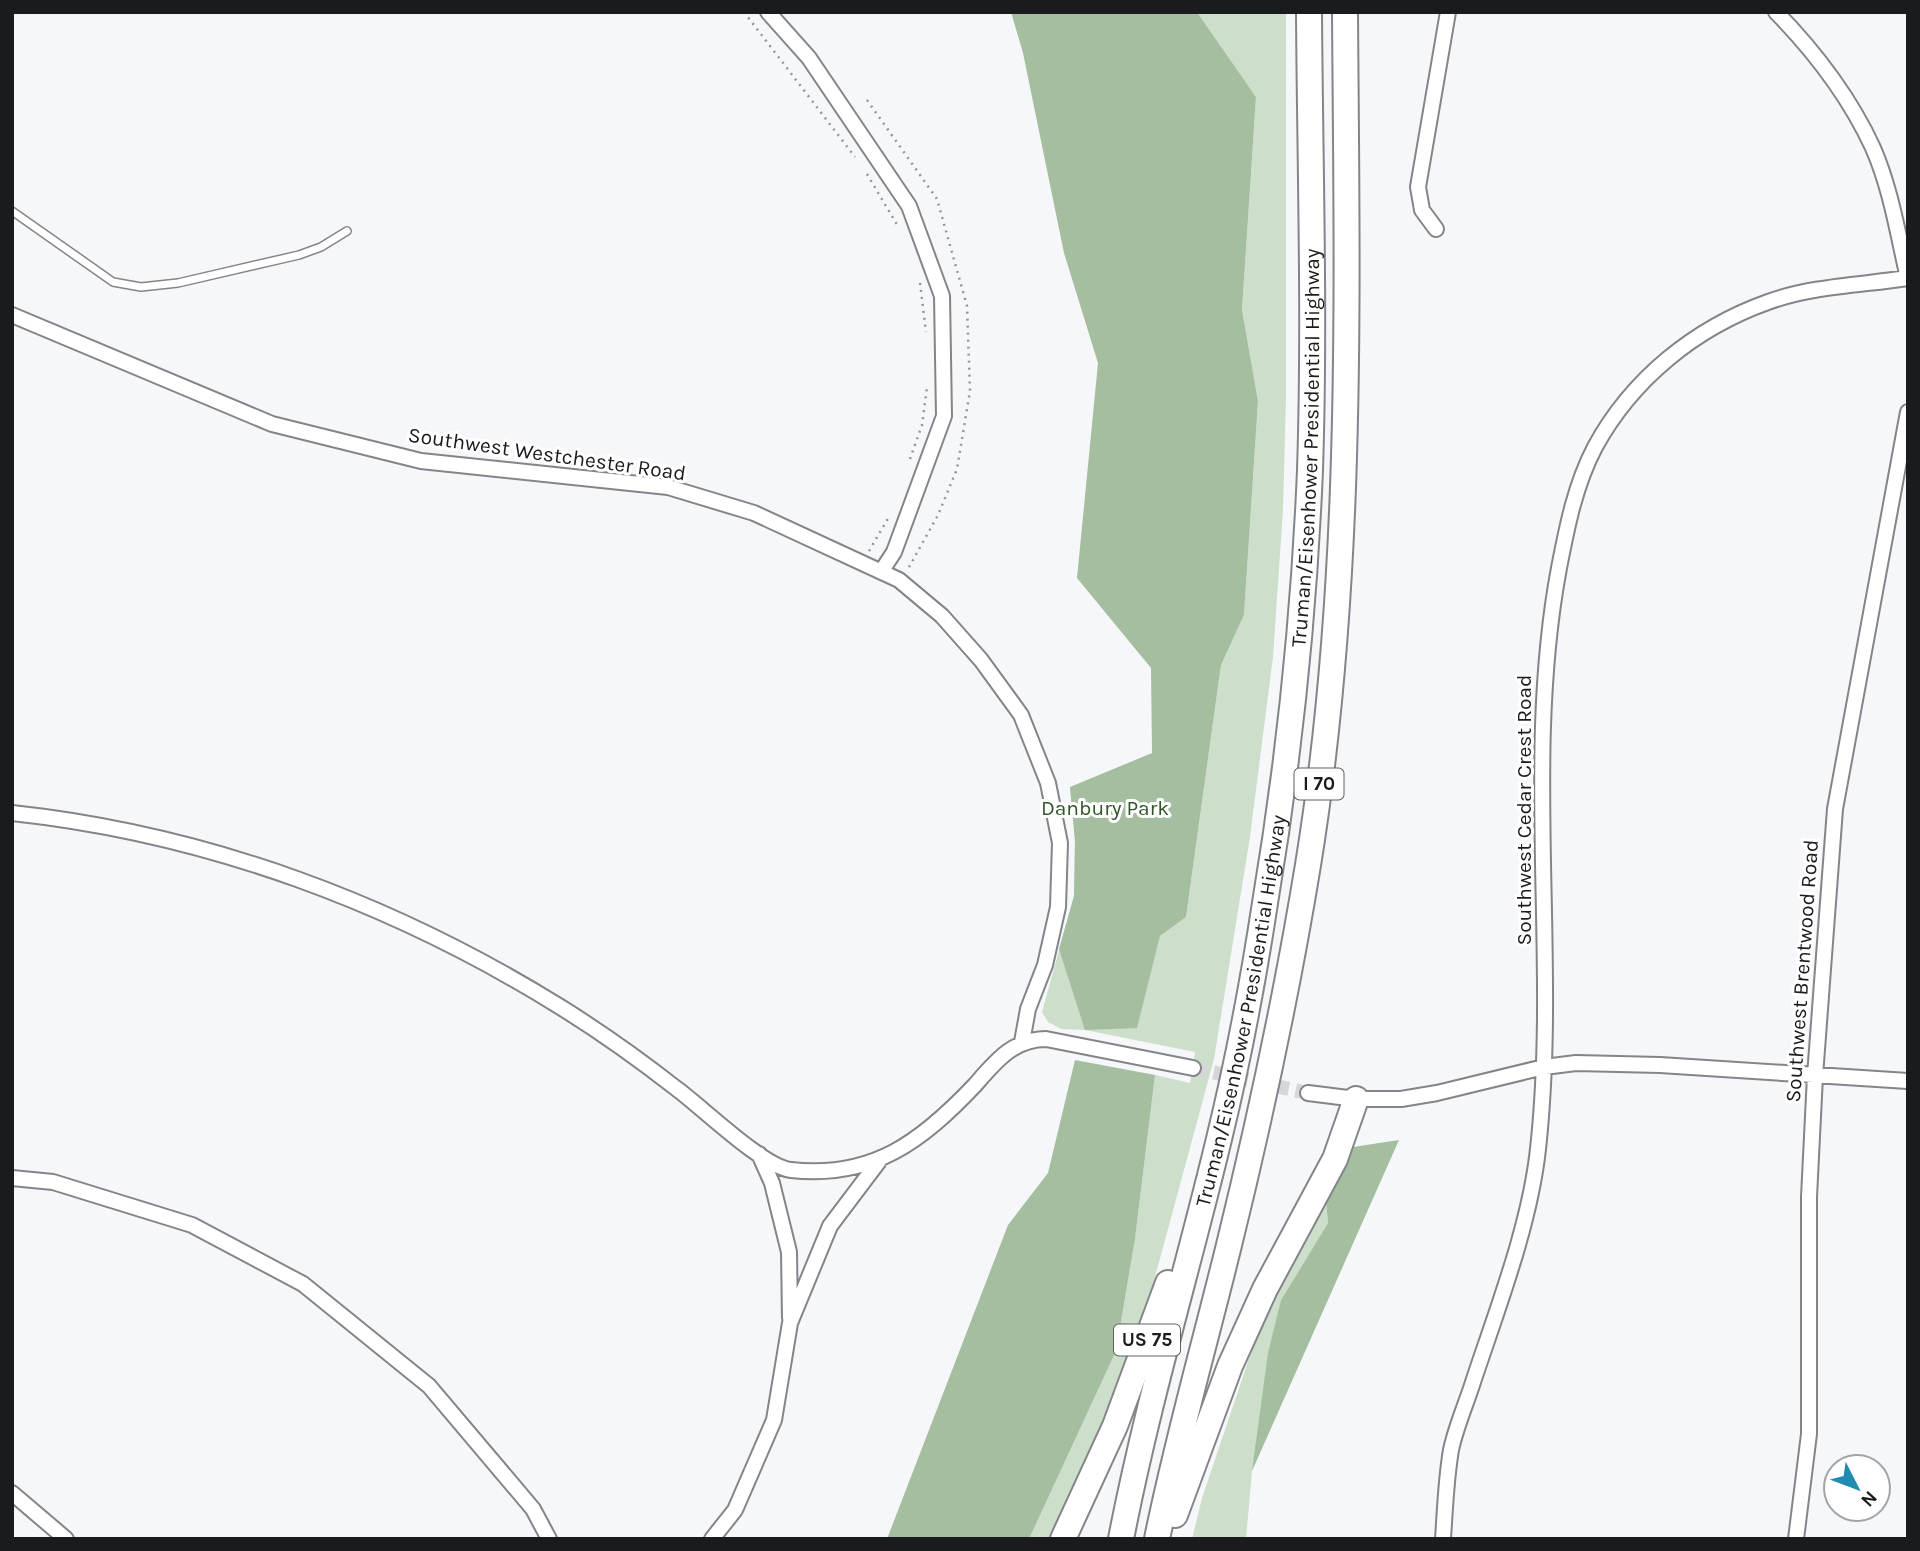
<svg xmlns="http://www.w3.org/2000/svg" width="1920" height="1551" font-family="Karla,sans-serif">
  <rect width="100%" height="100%" fill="#f6f7fa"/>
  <path fill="#cddecb" d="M1197 12H1286V399L1283 510 1273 657 1250 837 1214 1059 1148 1303 1083 1471 1051 1539H1029L1116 1351 1135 1239 1155 1075 1190 1083 1195 1052 1085 1030 1061 1029 1048 1022 1042 1012 1074 896 1075 841 1070 787 1136 1028 1160 936 1186 917 1221 665 1244 615 1258 401 1242 310 1256 97Z
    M1326 1200 1328 1223 1281 1300 1252 1471 1246 1539H1192L1202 1498 1258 1332Z"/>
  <path fill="#a4be9f" d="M1011 12H1197L1256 97 1242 310 1258 401 1244 615 1221 665 1186 917 1160 936 1137 1028 1085 1030 1059 949 1074 896 1075 841 1070 787 1152 753 1151 668 1077 578 1098 363 1064 253 1023 53Z
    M1075 1060 1155 1075 1135 1239 1116 1351 1029 1539H887L1008 1225 1048 1173Z
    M1399 1140 1252 1471 1268 1353 1281 1300 1328 1223 1326 1200 1353 1147Z"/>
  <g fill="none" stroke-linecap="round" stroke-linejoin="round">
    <path stroke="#d5d6d9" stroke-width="14" stroke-dasharray="14 7" stroke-linecap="butt" d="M1193 1068 1308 1093"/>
    <defs>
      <path id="lane" d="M12 211 113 282 141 287 178 283 299 255 321 247 347 231"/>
      <path id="street" d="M768 12 809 58 909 206 942 296 944 416 894 552 881 572
        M1436 229 1422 210 1418 187 1448 12
        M12 315 272 424 421 461 668 487 754 513 899 580 942 616 981 660 1021 715 1048 783 1060 843 1058 907 1045 965 1028 1009 1022 1042
        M12 813C208 834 395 904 562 1008 602 1033 640 1060 677 1089 703 1108 763 1167 791 1170 873 1179 922 1141 975 1085 995 1062 1013 1039 1046 1039L1193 1068
        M1308 1093 1356 1099H1401L1437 1093 1544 1067 1576 1063 1660 1065 1908 1081
        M759 1154 772 1183 789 1252 790 1318
        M12 1178 53 1182 192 1225 303 1284 429 1386 533 1509 549 1539
        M12 1493 66 1539
        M712 1539 735 1510 774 1420 790 1323 830 1226 879 1161
        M1443 1539C1445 1509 1446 1479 1451 1450 1456 1426 1467 1402 1474 1379 1498 1307 1530 1224 1538 1149 1559 956 1523 760 1559 568 1567 527 1575 485 1595 447 1632 379 1695 328 1768 302 1812 286 1862 285 1908 278 1898 235 1891 189 1873 148 1850 98 1814 51 1776 12
        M1796 1539 1809 1434V1197L1815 1076 1835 809 1908 412"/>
      <g id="highway">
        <path d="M1175 1515 1230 1366 1265 1289 1335 1159 1356 1099"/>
        <path d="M1063 1539 1115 1426 1168 1283"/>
        <path id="s1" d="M1121 1539C1147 1404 1187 1272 1219 1139 1238 1061 1253 982 1265 903 1289 760 1304 615 1310 470 1315 318 1310 165 1309 12"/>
        <path d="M1157 1539C1177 1440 1205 1343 1229 1245 1260 1119 1287 993 1308 865 1354 582 1347 297 1345 12"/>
      </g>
    </defs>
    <use href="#lane" stroke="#848588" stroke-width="10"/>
    <use href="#street" stroke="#848588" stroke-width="18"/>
    <use href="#highway" stroke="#848588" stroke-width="28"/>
    <path stroke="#959698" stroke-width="2.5" stroke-dasharray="2 5" stroke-linecap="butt" d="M744 12 855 157
      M867 100 937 199 967 306 970 391 957 469 938 515 908 569
      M867 174 899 228
      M920 283 926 332
      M910 459 922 425 927 387
      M869 551 890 515"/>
    <use href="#lane" stroke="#fff" stroke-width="7"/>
    <use href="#street" stroke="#fff" stroke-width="14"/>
    <use href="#highway" stroke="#fff" stroke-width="24"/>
  </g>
  <g text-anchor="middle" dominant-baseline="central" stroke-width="6" stroke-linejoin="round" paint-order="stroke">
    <g fill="#fff" stroke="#5f5f60" stroke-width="2">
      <rect x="1294.5" y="768.5" width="49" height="31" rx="5"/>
      <rect x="1114" y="1324.5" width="66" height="31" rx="5"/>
    </g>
    <g font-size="19" font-weight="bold" fill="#1a1b1c">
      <text x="1319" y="784">I 70</text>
      <text x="1147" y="1340">US 75</text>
    </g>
    <g font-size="21" fill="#1a1b1c" stroke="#fff">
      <text stroke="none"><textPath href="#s1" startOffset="1110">Truman/Eisenhower Presidential Highway</textPath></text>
      <text transform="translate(547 454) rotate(8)">Southwest Westchester Road</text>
      <text transform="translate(1524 810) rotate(-90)">Southwest Cedar Crest Road</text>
      <text transform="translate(1802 971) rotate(-86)">Southwest Brentwood Road</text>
      <text stroke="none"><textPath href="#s1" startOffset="542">Truman/Eisenhower Presidential Highway</textPath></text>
    </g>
    <g font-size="21" fill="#30562a" stroke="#fff">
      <text x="1105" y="808">Danbury Park</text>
    </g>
  </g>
  <rect width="1920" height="1551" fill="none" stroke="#1a1b1c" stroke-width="28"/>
  <g transform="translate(1857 1488) rotate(132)"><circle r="33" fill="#ffffff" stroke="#a3a4a4" stroke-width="2"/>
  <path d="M0-5L12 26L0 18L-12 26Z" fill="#218bb2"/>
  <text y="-10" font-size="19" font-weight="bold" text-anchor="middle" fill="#1a1b1c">N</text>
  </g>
</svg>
